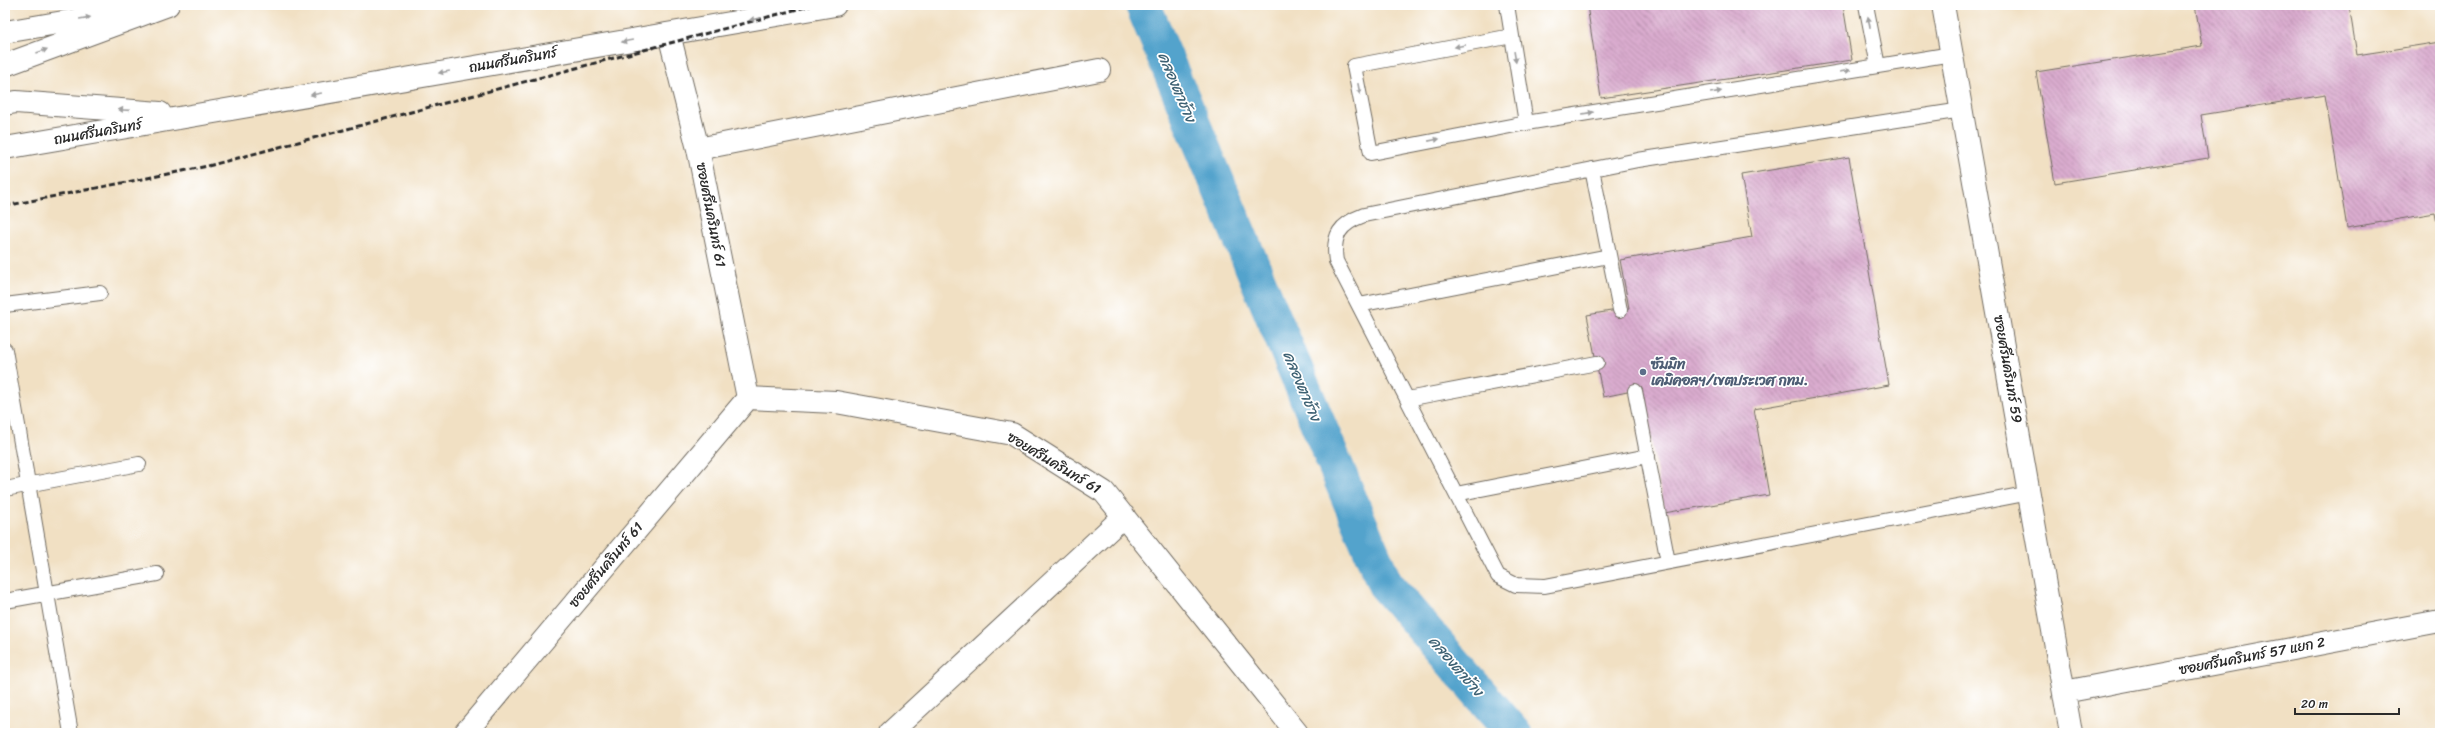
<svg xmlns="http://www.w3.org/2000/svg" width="2445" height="738" font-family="Sriracha,'Playpen Sans Thai',sans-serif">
  <defs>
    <pattern id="building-back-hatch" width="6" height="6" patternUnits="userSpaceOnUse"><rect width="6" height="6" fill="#daaccf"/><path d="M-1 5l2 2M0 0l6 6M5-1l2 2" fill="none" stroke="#b18ca8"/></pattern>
  </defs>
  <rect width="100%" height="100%" fill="#fff"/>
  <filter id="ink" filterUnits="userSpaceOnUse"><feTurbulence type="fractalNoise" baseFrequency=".025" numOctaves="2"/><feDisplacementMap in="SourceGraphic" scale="8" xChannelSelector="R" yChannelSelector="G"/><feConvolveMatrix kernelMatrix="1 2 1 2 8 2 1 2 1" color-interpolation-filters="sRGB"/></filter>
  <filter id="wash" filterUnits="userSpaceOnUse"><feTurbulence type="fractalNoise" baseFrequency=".012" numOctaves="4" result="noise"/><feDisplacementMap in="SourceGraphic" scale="16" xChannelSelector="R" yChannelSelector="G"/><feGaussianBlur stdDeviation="0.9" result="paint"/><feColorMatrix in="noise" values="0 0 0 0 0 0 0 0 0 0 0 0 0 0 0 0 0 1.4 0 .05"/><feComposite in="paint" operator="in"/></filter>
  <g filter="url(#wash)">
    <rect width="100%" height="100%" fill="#f1e0c3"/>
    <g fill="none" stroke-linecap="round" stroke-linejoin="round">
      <path stroke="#52a3cc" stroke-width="36" d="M1143 5 1385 584 1514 733"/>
    </g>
    <g id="blocks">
      <path fill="url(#building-back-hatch)" d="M1587 5H1843L1852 60 1601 98Z
        M2195 5H2349L2357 55 2440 42V240L2435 213 2347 228 2325 95 2201 115 2208 158 2055 183 2036 72 2202 46Z
        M1849 157 1889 385 1754 409 1769 495 1664 513 1642 389 1603 397 1587 315 1629 308 1620 260 1752 237 1741 175Z"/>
    </g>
  </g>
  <g filter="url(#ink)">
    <use href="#blocks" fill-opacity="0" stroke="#706a60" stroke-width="1"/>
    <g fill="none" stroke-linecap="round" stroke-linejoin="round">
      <defs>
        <path id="lane" d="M1507 5 1526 123 1952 54
          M1866 5 1878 66
          M1512 36 1354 66 1371 153 1526 123
          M1962 110 1638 160 1364 215C1340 224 1332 235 1336 261L1498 576 1516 585 1545 586 2030 493
          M1592 169 1620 310
          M5 305 100 293
          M1359 305 1609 256
          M5 350 71 733
          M1635 391 1668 562
          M1407 399 1597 363
          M5 489 139 464
          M1456 494 1648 456
          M5 601 157 574"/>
        <path id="street" d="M1943 5 2071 733
          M698 149 1099 70
          M748 398 836 402 1012 434 1104 492 1297 733
          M2064 692 2440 621
          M465 733 748 398 698 149 669 34
          M890 733 1124 516"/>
        <path id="primary" d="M5 32 116 13
          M5 65 168 5
          M5 104 16 102 160 113
          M5 148 835 5"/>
      </defs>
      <use href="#lane" stroke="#706a60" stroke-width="16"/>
      <use href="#street" stroke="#706a60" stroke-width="24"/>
      <use href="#primary" stroke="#706a60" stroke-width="24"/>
      <use href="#lane" stroke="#fff" stroke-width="14"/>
      <use href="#street" stroke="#fff" stroke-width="22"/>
      <use href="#primary" stroke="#fff" stroke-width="22"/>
      <path stroke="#2b2b2b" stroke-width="3" stroke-dasharray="6 3" stroke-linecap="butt" d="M5 206 208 166 813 5"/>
    </g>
    <defs><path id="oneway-solid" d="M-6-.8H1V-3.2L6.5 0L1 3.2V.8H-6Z"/></defs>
    <g fill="#a0a0a0">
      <use href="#oneway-solid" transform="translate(85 18) rotate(-9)"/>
      <use href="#oneway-solid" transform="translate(755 19) rotate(170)"/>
      <use href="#oneway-solid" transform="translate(1869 22) rotate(-101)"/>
      <use href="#oneway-solid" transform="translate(627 41) rotate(170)"/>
      <use href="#oneway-solid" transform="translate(1460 46) rotate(169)"/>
      <use href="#oneway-solid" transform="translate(42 51) rotate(-20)"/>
      <use href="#oneway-solid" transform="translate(1515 57) rotate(81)"/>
      <use href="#oneway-solid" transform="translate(1845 71) rotate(-9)"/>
      <use href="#oneway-solid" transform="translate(444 72) rotate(170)"/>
      <use href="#oneway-solid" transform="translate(1359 89) rotate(79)"/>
      <use href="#oneway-solid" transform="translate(1716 92) rotate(-9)"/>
      <use href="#oneway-solid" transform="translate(316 94) rotate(170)"/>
      <use href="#oneway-solid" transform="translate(124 110) rotate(-176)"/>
      <use href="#oneway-solid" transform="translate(1588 113) rotate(-9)"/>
      <use href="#oneway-solid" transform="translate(1434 140) rotate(-11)"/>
    </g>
  </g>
  <circle fill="#5c6f8a" stroke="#fff" stroke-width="1.5" cx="1643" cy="372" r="4"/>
  <g text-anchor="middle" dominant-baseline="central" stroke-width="3.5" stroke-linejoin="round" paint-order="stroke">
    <g font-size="14" fill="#2b2b2b" stroke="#fff">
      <text transform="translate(513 60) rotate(-10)">ถนนศรีนครินทร์</text>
      <text transform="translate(98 132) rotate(-10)">ถนนศรีนครินทร์</text>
      <text transform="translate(711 215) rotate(79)">ซอยศรีนครินทร์ 61</text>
      <text transform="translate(2008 369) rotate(80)">ซอยศรีนครินทร์ 59</text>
      <text transform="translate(1054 463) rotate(31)">ซอยศรีนครินทร์ 61</text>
      <text transform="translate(606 565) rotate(-50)">ซอยศรีนครินทร์ 61</text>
      <text transform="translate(2252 656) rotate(-11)">ซอยศรีนครินทร์ 57 แยก 2</text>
    </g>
    <g font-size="14" font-weight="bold" fill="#4e5e75" stroke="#fff" text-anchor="start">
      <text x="1651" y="364">ซัมมิท<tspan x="1651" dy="16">เคมิคอลฯ/เขตประเวศ กทม.</tspan></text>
    </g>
    <g font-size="15" font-style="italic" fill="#3d6173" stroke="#fff">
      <text transform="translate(1177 87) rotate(67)">คลองตาช้าง</text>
      <text transform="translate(1302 386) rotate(67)">คลองตาช้าง</text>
      <text transform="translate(1456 666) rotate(49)">คลองตาช้าง</text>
    </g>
  </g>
  <rect width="2445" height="738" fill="none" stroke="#fff" stroke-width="20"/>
  <path d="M2295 708v6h104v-6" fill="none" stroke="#2b2b2b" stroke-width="2"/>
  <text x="2301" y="708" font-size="12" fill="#2b2b2b" stroke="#ffffff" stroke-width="3" paint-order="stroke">20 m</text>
</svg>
